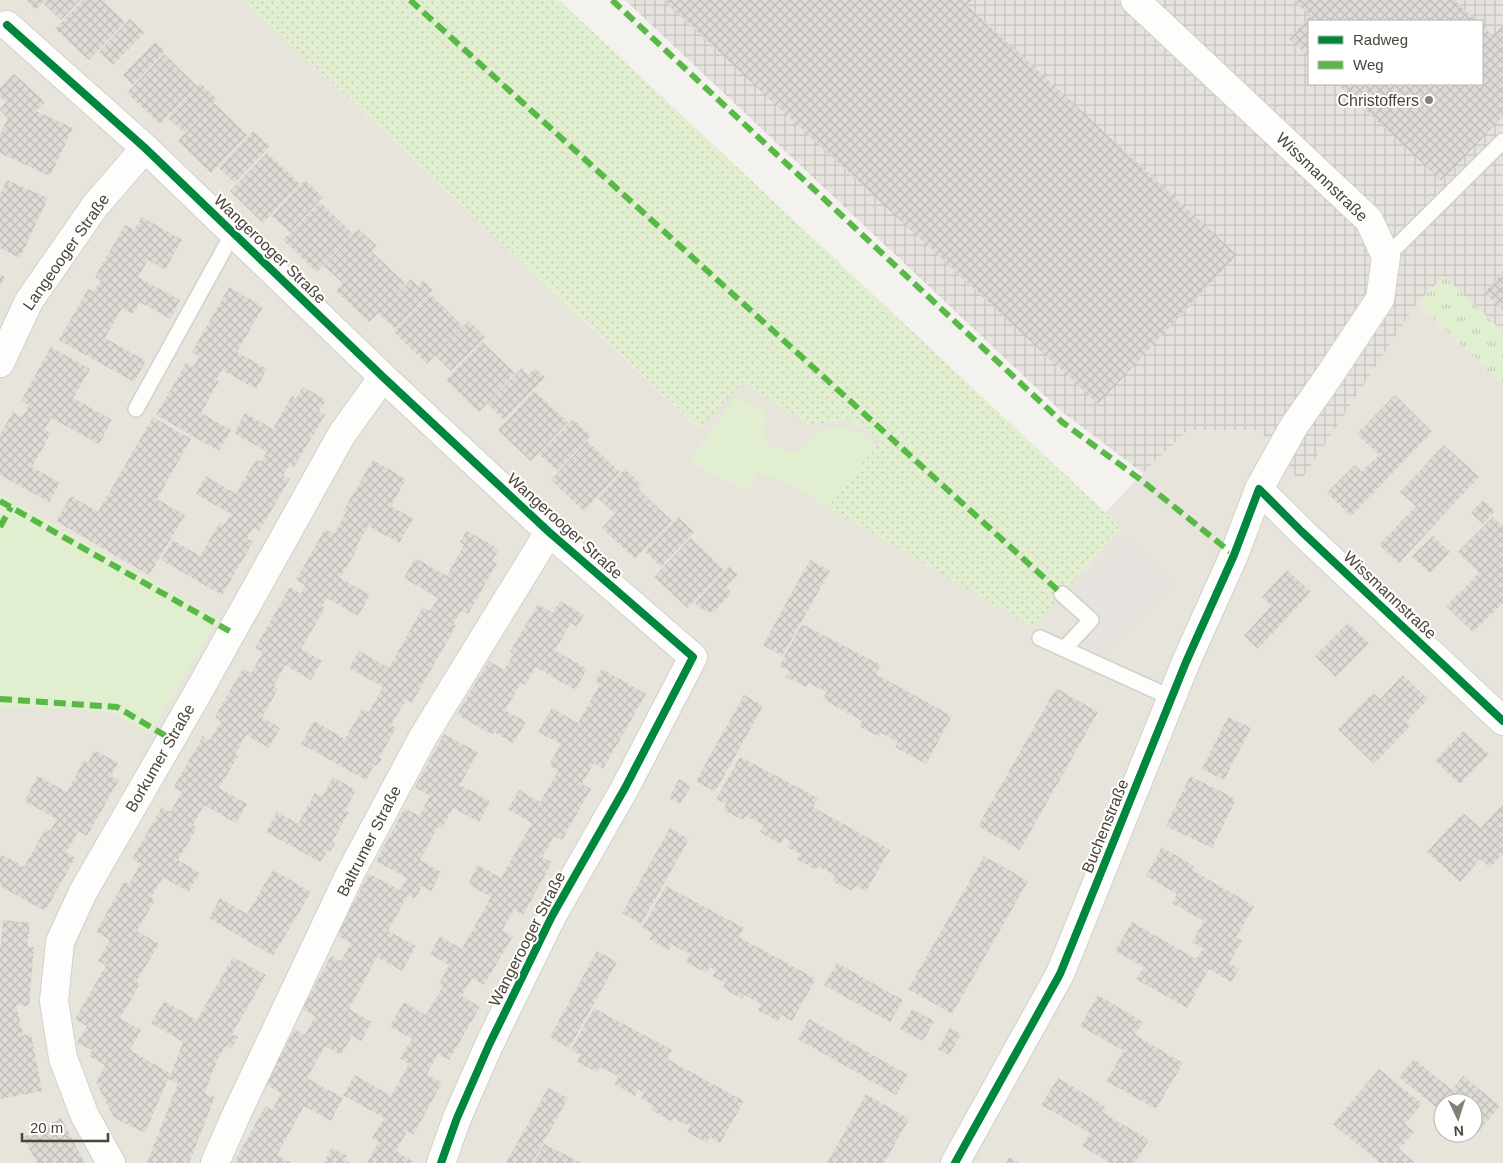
<svg xmlns="http://www.w3.org/2000/svg" width="1503" height="1163" font-family="Helvetica,sans-serif">
  <defs>
    <pattern id="industrial-grid" width="8" height="8" patternUnits="userSpaceOnUse" patternTransform="scale(1.25)"><rect width="8" height="8" fill="#e6e2de"/><path d="M0 4h8M4 0v8" fill="none" stroke="#c7c3bf"/></pattern>
    <pattern id="grass-tufts" width="24" height="20" patternUnits="userSpaceOnUse" patternTransform="scale(1.25)"><rect width="24" height="20" fill="#e1eecf"/><path d="M3 7l-1-3M5 7V3M7 7l1-3M15 17l-1-3M17 17v-4M19 17l1-3" fill="none" stroke="#c3cdb2"/></pattern>
    <pattern id="garden-dots" width="8" height="8" patternUnits="userSpaceOnUse" patternTransform="scale(1.25)"><rect width="8" height="8" fill="#e1eecf"/><path d="M2 2h.1M6 6h.1" fill="none" stroke="#c3cdb2" stroke-width="1.8" stroke-linecap="round"/></pattern>
    <pattern id="building-cross-hatch" width="8" height="8" patternUnits="userSpaceOnUse" patternTransform="scale(1.25)"><rect width="8" height="8" fill="#dedbd6"/><path d="M0 0l8 8M0 8l8-8" fill="none" stroke="#c0bdb8"/></pattern>
  </defs>
  <rect width="100%" height="100%" fill="#f4f2ee"/>
  <path fill="#e7e4dc" fill-rule="evenodd" d="M0 0H244L699 429 743 382 810 425 851 419 881 441 827 506 1122 528 1105 513 1143 473 1188 430H1261L1300 481 1417 303 1503 385V1163H0ZM1443 1103H1473V1133H1443Z"/>
  <path fill="url(#industrial-grid)" fill-rule="evenodd" d="M625 0H1503V332L1444 277 1417 303 1300 482 1260 430H1188L1143 473 1061 411ZM1309 21H1482V84H1309Z"/>
  <path fill="url(#grass-tufts)" d="M1444 276 1503 332V385L1417 303Z"/>
  <path fill="#e1eecf" d="M736 396 767 412 764 439 772 447 784 451H796L806 446 822 428 842 426 862 434 876 447 826 506 795 487 757 472 747 491 690 461Z
    M0 493 219 619 149 735 111 712 0 706Z"/>
  <path fill="url(#garden-dots)" d="M244 0H559L1122 528 1032 627 826 506 881 441 851 419 810 425 743 382 700 429Z"/>
  <path fill="#e6e3df" d="M1122 533 1171 584 1100 656 1084 644 1102 626 1068 593Z"/>
  <path fill="url(#building-cross-hatch)" d="M26 0H45L36 10Z
    M47 0H80L61 20 44 4Z
    M83 0H102L125 22 89 60 55 29Z
    M663 0H972L967 5 1237 255 1098 404Z
    M1293 0H1454L1477 21H1309V57L1289 39 1310 16Z
    M130 19 144 33 113 65 99 52Z
    M1503 25V116L1442 181 1337 84H1482V26L1493 36Z
    M155 42 165 51 133 85 123 75Z
    M164 54 197 86 160 124 127 93Z
    M14 74 45 102 36 111 73 128 50 176 0 153V135L8 118 0 110 6 102 0 97V88Z
    M200 83 217 99 185 133 168 118Z
    M214 103 247 135 211 173 178 141Z
    M253 131 270 146 235 183 219 168Z
    M267 153 300 184 263 223 230 191Z
    M7 180 48 198 20 258 0 248V195Z
    M305 180 323 197 290 232 272 216Z
    M320 202 353 234 317 272 283 240Z
    M142 217 182 240 165 270 148 260 138 277 180 300 170 319 140 302 133 314 122 308 105 338 146 361 134 382 59 340 88 289 94 292 101 280 95 277 125 225 134 230Z
    M358 229 377 246 359 265 372 252 405 283 393 298 411 279 418 286 423 280 433 290 395 329 378 313 369 322 336 291 343 283 324 266Z
    M1503 272V310L1484 293Z
    M0 274 5 277 0 288Z
    M229 287 263 307 237 352 267 369 256 389 222 370 216 380 219 381 201 413 231 430 219 451 156 415 186 363 193 367 199 357 192 352Z
    M430 294 463 326 439 352 469 321 485 337 451 371 435 355 427 364 394 332Z
    M482 342 515 373 479 412 446 380Z
    M51 347 90 369 73 398 112 420 99 444 51 418 45 430 51 433 32 467 60 483 49 502 0 475V435L13 412 22 417 29 405 21 401Z
    M522 368 528 375 535 368 545 377 504 420 487 404Z
    M303 387 326 400 319 411 325 415 294 467 289 465 283 476 290 479 259 531 253 528 247 538 253 542 222 595 161 560 173 540 200 556 220 522 224 525 231 514 196 494 206 476 236 494 256 459 261 462 267 452 234 433 245 413 273 429 292 396 296 398Z
    M534 391 568 422 531 461 498 430Z
    M1395 395 1432 432 1351 516 1327 493 1355 465 1362 472 1379 455 1357 434Z
    M153 417 191 439 157 499 185 515 149 575 56 521 71 496 98 512Z
    M573 419 591 436 557 471 539 454Z
    M587 441 620 472 584 511 551 480Z
    M1444 445 1479 477 1399 563 1379 545 1416 506 1400 492Z
    M373 460 406 479 391 506 413 519 399 543 368 526 356 547 358 548 340 578 370 595 358 616 327 598 322 606 325 608 301 649 322 661 311 680 285 665 274 686 278 689 262 717 280 728 269 748 246 735 235 755 238 756 219 788 247 804 236 823 204 805 193 825 197 828 178 860 200 873 188 892 163 877 151 897 155 900 137 931 159 944 136 982 140 984 120 1018 141 1030 130 1050 171 1074 183 1042 151 1023 164 1001 197 1020 233 957 266 975 232 1034 238 1037 231 1049 226 1046 217 1061 204 1093 215 1097 189 1163H147L178 1083 168 1079 145 1133 114 1118 96 1082 105 1065 88 1056 92 1050 77 1043 87 1026 75 1019 106 965 98 961 110 940 96 932 124 882 129 884 140 864 132 859 162 807 170 812 182 792 174 787 203 736 210 740 221 721 215 717 243 668 251 673 263 652 255 648 290 587 301 594 305 585 296 580 325 529 334 534 346 513 343 511Z
    M625 469 642 485 638 489 672 521 635 559 602 528 632 496 615 514 598 498Z
    M1483 500 1495 511 1483 524 1471 513Z
    M678 517 694 532 661 567 645 551Z
    M1493 517 1503 526V603L1473 632 1446 606 1479 573 1458 552Z
    M467 531 499 549 492 561 497 563 468 614 461 611 453 624 456 626 412 703 406 700 391 725 396 728 379 758 382 759 377 766 374 765 366 780 301 744 314 721 345 739 362 709 369 712 383 687 349 668 359 651 389 668 423 607 430 611 438 598 404 578 415 558 447 576 464 545 460 542Z
    M1433 536 1450 552 1430 573 1412 557Z
    M691 538 724 570 688 608 654 577Z
    M810 560 830 571 782 656 763 645Z
    M729 566 738 575 726 587 730 591V595L714 612 703 611 695 603Z
    M1287 570 1311 592 1258 649 1244 636 1271 606 1262 597Z
    M560 601 584 615 577 627 571 623 555 650 587 669 575 690 536 667 525 685 521 683 505 710 526 722 513 743 494 732 492 735 457 714 489 661 504 670 514 654 510 652 538 604 553 613Z
    M1348 623 1369 643 1336 677 1315 656Z
    M802 624 881 665 876 674 952 716 926 764 895 747 898 742 881 733 879 737 859 726 862 721 823 699 827 692 808 683 806 687 786 677 789 671 779 666Z
    M602 669 646 694 603 769 594 763 582 784 591 789 562 840 554 836 542 857 552 862 523 915 514 910 502 930 513 936 484 985 472 978 462 996 480 1007 449 1060 438 1054 427 1074 442 1083 413 1135 407 1131 396 1151 412 1161 411 1163H367L379 1142 372 1138 384 1118 343 1095 355 1075 391 1096 409 1064 400 1059 412 1039 390 1026 404 1002 426 1015 443 986 439 984 449 965 430 954 440 936 462 949 491 897 468 884 478 865 501 878 532 823 508 809 519 790 540 802 558 771 549 765 561 744 538 732 552 708 578 723 600 684 595 681Z
    M1403 675 1428 699 1406 722 1410 726 1374 764 1338 729 1373 693 1380 699Z
    M1056 688 1098 712 1020 850 978 826Z
    M744 695 763 706 715 792 696 781Z
    M1228 717 1251 728 1224 780 1202 769Z
    M1463 731 1489 754 1460 784 1435 761Z
    M444 734 478 752 460 785 490 801 479 822 453 808 442 828 438 826 420 860 441 872 431 891 422 886 415 899 408 895 388 931 416 946 402 971 377 957 349 1009 372 1022 361 1041 352 1036 341 1055 325 1046 307 1078 343 1098 331 1121 304 1106 277 1155 292 1163H239L235 1161 265 1106 272 1110 281 1093 265 1084 295 1029 305 1035 315 1016 302 1009 331 956 341 961 351 943 336 935 369 874 400 890 407 878 376 861 405 808 419 816 430 796 415 787Z
    M95 750 118 763 111 776 119 780 87 836 78 831 72 843 66 852 75 858 45 911 0 886V854L24 867 46 828 50 831 57 819 24 801 38 776 67 792 84 760 88 763Z
    M740 757 818 798 813 807 890 850 866 891 856 886 852 891 832 881 835 875 818 866 816 870 797 859 800 854 787 847 790 841 784 838 780 844 760 832 764 825 746 816 743 820 723 810 726 804 716 799Z
    M1190 776 1236 799 1212 848 1166 826Z
    M333 777 356 790 345 810 349 812 332 842 335 844 330 851 328 850 320 862 266 832 277 812 298 824 315 793 322 797Z
    M679 779 691 786 680 804 669 798Z
    M1503 804V854L1490 868 1480 859 1460 882 1427 852 1463 813 1481 828Z
    M670 828 689 839 641 924 622 913Z
    M1162 847 1194 866 1192 870 1254 906 1236 937 1242 941 1229 963 1239 969 1231 982 1209 969 1187 1008 1136 979 1144 967 1115 951 1132 922 1196 959 1203 948 1192 942 1204 921 1172 903 1177 894 1146 876Z
    M984 856 1028 881 952 1014 908 989Z
    M273 870 311 892 273 956 209 918 220 898 247 914Z
    M666 886 744 928 739 937 816 979 792 1021 782 1015 778 1021 758 1010 761 1004 744 995 742 999 723 988 725 983 712 976 716 970 710 967 706 973 686 962 690 954 672 945 669 950 649 939 652 933 642 928Z
    M3 920 30 923 27 946 34 947 29 1006 16 1005 23 1035 31 1034 42 1091 0 1099V944H1Z
    M597 951 617 962 569 1048 550 1037Z
    M837 963 903 1000 890 1022 824 985Z
    M1098 995 1143 1022 1135 1035 1183 1063 1156 1109 1106 1081 1124 1051 1080 1026Z
    M594 1008 672 1050 667 1059 744 1101 720 1143 710 1137 707 1143 687 1132 690 1126 673 1118 671 1121 651 1110 654 1106 641 1098 644 1093 638 1089 635 1096 614 1084 618 1076 600 1067 597 1072 577 1062 580 1055 571 1050Z
    M912 1009 934 1021 923 1041 900 1029Z
    M809 1019 908 1075 896 1095 798 1039Z
    M950 1028 961 1034 949 1055 938 1049Z
    M1414 1059 1452 1090 1463 1076 1500 1106 1473 1138 1467 1133H1473V1103H1443V1113L1399 1077Z
    M1379 1069 1422 1104 1405 1124 1414 1132 1399 1149 1415 1163H1380L1333 1124Z
    M1058 1078 1106 1107 1102 1112 1149 1140 1135 1163H1110L1082 1146 1090 1133 1041 1105Z
    M548 1088 568 1098 532 1163H506Z
    M866 1094 909 1119 888 1156 884 1163H827Z
    M61 1118 85 1163H37L23 1137Z
    M544 1144 582 1163H533Z
    M332 1148 347 1156 345 1160 350 1163H323Z
    M1009 1157 1019 1163H1006Z"/>
  <g fill="none" stroke-linecap="round" stroke-linejoin="round">
    <defs>
      <path id="lane" d="M1386 257 1503 141
        M136 409 233 233
        M1062 594 1091 620 1064 649
        M1040 638 1172 698"/>
      <path id="street" d="M7 25 145 148 383 377 549 532 693 657 625 788 552 916 489 1045 457 1118 441 1163
        M0 363 29 301 95 206 145 148
        M1259 489 1301 531 1503 721
        M111 1163 84 1114 63 1058 54 1001 60 942 83 892 196 696 342 434 383 377
        M215 1163 237 1113 351 872 423 737 549 532
        M955 1163 1060 974 1186 662 1234 555 1259 489 1294 426 1329 376 1380 299 1386 257 1369 220 1135 0"/>
    </defs>
    <use href="#lane" stroke="#d2d0cb" stroke-width="18"/>
    <use href="#street" stroke="#d2d0cb" stroke-width="30"/>
    <use href="#lane" stroke="#fdfdfc" stroke-width="15"/>
    <use href="#street" stroke="#fdfdfc" stroke-width="28"/>
    <path stroke="#58b947" stroke-width="6" stroke-dasharray="12 6" stroke-linecap="butt" d="M410 0 1062 594
      M612 0 1062 422 1141 480 1234 555
      M0 501 231 632
      M0 527 11 507
      M0 699 117 707 171 739"/>
    <defs>
      <path id="cycleway" d="M7 25 145 148 383 377 549 532 693 657 625 788 552 916 489 1045 457 1118 441 1163
        M955 1163 1060 974 1186 662 1234 555 1259 489 1301 531 1503 721"/>
    </defs>
    <use href="#cycleway" stroke="#fff" stroke-width="11"/>
    <use href="#cycleway" stroke="#00873e" stroke-width="8"/>
  </g>
  <circle fill="#868178" stroke="#fff" stroke-width="2" cx="1429" cy="100" r="5"/>
  <g text-anchor="middle" dominant-baseline="central" stroke-width="4" stroke-linejoin="round" paint-order="stroke">
    <g font-size="16" fill="#4b4439" stroke="#fff" text-anchor="end">
      <text x="1419" y="100">Christoffers</text>
    </g>
    <g font-size="16" fill="#4b4439" stroke="#fff">
      <text transform="translate(1322 177) rotate(44)">Wissmannstraße</text>
      <text transform="translate(270 249) rotate(44)">Wangerooger Straße</text>
      <text transform="translate(66 252) rotate(-55)">Langeooger Straße</text>
      <text transform="translate(565 526) rotate(42)">Wangerooger Straße</text>
      <text transform="translate(1390 595) rotate(43)">Wissmannstraße</text>
      <text transform="translate(160 758) rotate(-60)">Borkumer Straße</text>
      <text transform="translate(1105 826) rotate(-68)">Buchenstraße</text>
      <text transform="translate(369 841) rotate(-63)">Baltrumer Straße</text>
      <text transform="translate(527 939) rotate(-63)">Wangerooger Straße</text>
    </g>
  </g>
  <rect x="1308" y="20" width="175" height="65" fill="#ffffff" stroke="#b7b4b0"/>
  <rect x="1318" y="36" width="25" height="8" fill="#00873e" stroke="#b7b4b0"/>
  <text x="1353" y="45" font-size="15" fill="#4b4439">Radweg</text>
  <rect x="1318" y="61" width="25" height="8" fill="#58b947" stroke="#b7b4b0"/>
  <text x="1353" y="70" font-size="15" fill="#4b4439">Weg</text>
  <g transform="translate(1458 1118) rotate(176)"><circle r="24" fill="#ffffff" stroke="#b7b4b0"/>
  <path d="M0-4L9 19L0 12L-9 19Z" fill="#868178"/>
  <text y="-8" font-size="14" font-weight="bold" text-anchor="middle" fill="#4b4439">N</text>
  </g>
  <path d="M22 1133v8h86v-8" fill="none" stroke="#4b4439" stroke-width="2.5"/>
  <text x="30" y="1133" font-size="15" fill="#4b4439" stroke="#ffffff" stroke-width="4" paint-order="stroke">20 m</text>
</svg>
